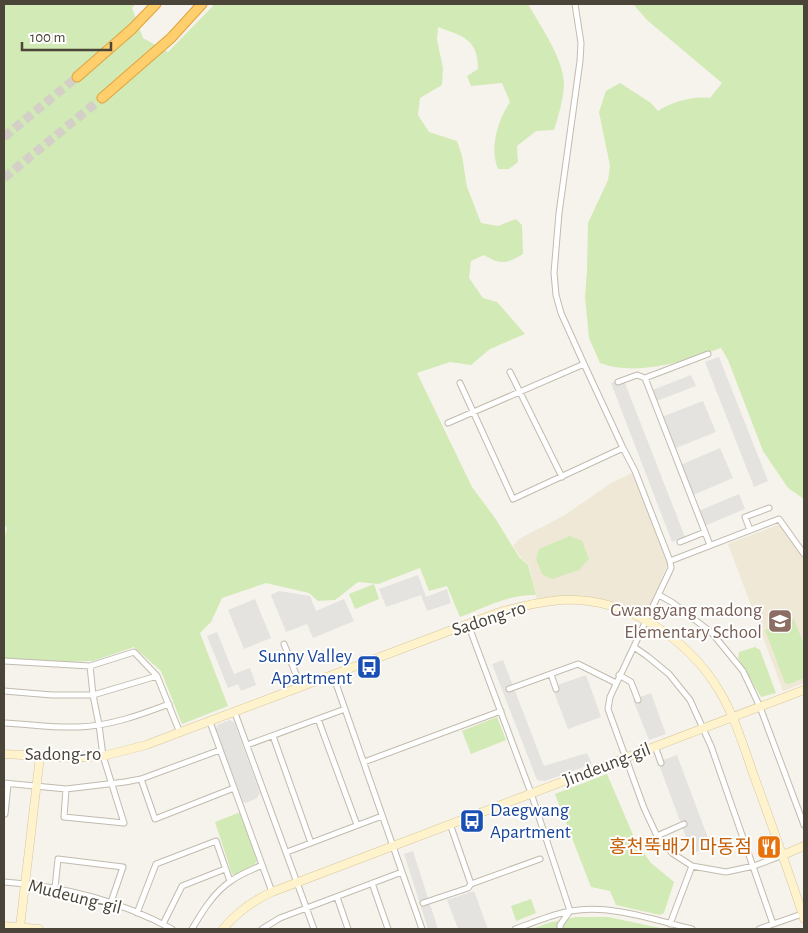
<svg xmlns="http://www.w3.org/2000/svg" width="808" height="933" font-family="'Alegreya Sans','Noto Sans KR',sans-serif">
  <rect width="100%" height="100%" fill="#f6f3ec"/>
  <path fill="#efe8d6" d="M632 473 668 563 646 616 608 600H537L529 565 522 559 513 546 519 539 565 515 611 483Z
    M778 525 782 527 804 559V683L783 691 728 544Z"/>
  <path fill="#d2eab5" d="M4 4H136L132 8 143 38 168 52 213 6V4H528C540 26 564 58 564 85 563 100 559 115 554 130L536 131 517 146 518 162 509 169H498C489 148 498 120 510 102L502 83 471 86 467 76 478 69C478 39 463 36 438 27L437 40 443 68 442 85 420 98 418 115 429 132 457 141 462 156 467 187 481 223 498 226 516 219 522 225 523 254C507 264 500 265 484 255L471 261 469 278 483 298 497 302 525 334 490 349 471 365 450 362 417 373 472 487 495 518 519 557 528 565 536 595C510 594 484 608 460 617L447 586 429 591 420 568 378 584 358 582 335 600 318 601 309 593 266 583 222 598 211 622 200 633 228 706 182 724 161 671 134 647 93 661 63 662 4 658V541L7 528 4 524Z
    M633 4H804V499L788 488 763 451 728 360 721 348C686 361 636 377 600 363L589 338 585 297 587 271 588 223 608 180 610 166 599 112 606 91 620 83 651 103 658 111C672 102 692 96 710 98L722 83 647 20Z
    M570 536 582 541 589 559 579 570 552 579 542 574 536 559 539 549Z
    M374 584 379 599 355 609 349 594Z
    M794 619 804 645V678L789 684 785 683 765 630Z
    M755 647 760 650 776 693 761 697 738 658 739 652Z
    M497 717 506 740 471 754 462 731Z
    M607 774 636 842 651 863 674 882 664 913 660 915 616 905 610 891 591 887 555 794Z
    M238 813 241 814 257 861 255 864 235 875 232 874 215 822Z
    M531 899 536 913 516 921 511 906Z
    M576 917H608L665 929H532L548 923Z"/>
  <path fill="#e5e3e0" d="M719 357 768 481 754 487 705 362Z
    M691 375 696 386 654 402 650 391Z
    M623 378 685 537 672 542 611 383Z
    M703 401 716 432 671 450 659 418Z
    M720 448 733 478 691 496 678 466Z
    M739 494 745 509 702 527 696 512Z
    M418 575 426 597 447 589 451 603 427 611 421 595 386 607 379 589Z
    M279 591 310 596 316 611 344 599 354 621 313 638 307 624 286 632 271 595Z
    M255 599 271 638 244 649 228 610Z
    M217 632 234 674 250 668 256 685 241 691 238 684 228 688 207 636Z
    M503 660 544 766 587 753 592 764 545 781 537 780 492 664Z
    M586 675 601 717 568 729 552 687Z
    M651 693 666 734 649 740 633 700Z
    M230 720 234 722 260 793 257 798 246 803 243 802 216 729 217 725Z
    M677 755 711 846 696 852 690 848 658 762Z
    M413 851 438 929H428L404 854Z
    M474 891 488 929H458L447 900Z"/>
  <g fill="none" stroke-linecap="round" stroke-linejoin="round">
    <path stroke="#d4d0c8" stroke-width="9" stroke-dasharray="9 4.5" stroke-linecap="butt" d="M4 137 77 77
      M4 178 102 98"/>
    <defs>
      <path id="street" d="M575 4 581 43 580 61 559 213 554 273 556 295 561 313 584 364
        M510 372 562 477
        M645 378 710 545
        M618 382 637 375 645 378 708 354
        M460 383 513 499 623 448
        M448 423 584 364 623 448 635 471 670 561
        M750 530 745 517 769 508
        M680 542 705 532
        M659 595 673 603 712 633 743 671 760 707 804 825
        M468 624 531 793 570 911 560 925V929
        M284 644 301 687
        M634 647 647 656 669 674 690 700 711 746 773 924
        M4 661 90 666 134 652 157 676 180 733
        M551 674 556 689
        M333 675 422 929
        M619 675 631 682 638 700
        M509 689 578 664 616 683
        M4 691 52 695H93L157 676
        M235 713 314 929
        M318 719 357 825
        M210 722 272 892
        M4 723C28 724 54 728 78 727 110 726 140 715 169 704
        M273 736 311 843
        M247 745 345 709
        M655 746 661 763
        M364 762 501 711
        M141 779 155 819 234 788
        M4 783 66 789 125 782 141 779 220 750
        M66 789 64 817 124 823 103 756 99 725 93 695 90 666
        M4 814H5L8 784
        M657 836 684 824
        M287 852 382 816
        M692 866 672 853 657 836 644 808 608 709 610 697 671 568 670 561 779 519 804 554
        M4 882C62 886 120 901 172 929
        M372 883 388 929
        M471 884 540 859
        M55 888 58 859 123 867 111 902
        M337 897 348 929
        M423 903 468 888 471 884 450 824
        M137 913 156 864 216 841 230 881
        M163 924 182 886 225 869
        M670 924 692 866 726 872 754 866 783 855
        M192 929C202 912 214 892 231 881 240 874 252 870 262 865
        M262 929 280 918 402 872
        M515 929C533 923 552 914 571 911 611 904 654 920 692 929
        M759 929 802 914"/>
      <path id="secondary" d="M4 754 74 758 103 756 146 745 497 613C518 607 539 602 560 600 625 596 688 638 720 692 737 721 746 755 758 787 774 831 790 875 804 919
        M783 855 804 846
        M4 926 39 929
        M20 927 40 756
        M223 929C237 912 252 901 272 892L804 690"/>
      <path id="highway" d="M77 77 132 29 156 4
        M102 98 171 38 202 4"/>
    </defs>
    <use href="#street" stroke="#c2bbae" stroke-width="7"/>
    <use href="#secondary" stroke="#d6c79b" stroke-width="9"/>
    <use href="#highway" stroke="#e0a43c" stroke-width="11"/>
    <use href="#street" stroke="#fff" stroke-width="5"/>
    <use href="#secondary" stroke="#fff3cd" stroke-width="8"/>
    <use href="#highway" stroke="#ffcf6e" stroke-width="9"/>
  </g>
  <defs>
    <symbol id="school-square" viewBox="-11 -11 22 22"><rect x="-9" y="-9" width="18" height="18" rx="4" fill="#8d6e63" stroke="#fff"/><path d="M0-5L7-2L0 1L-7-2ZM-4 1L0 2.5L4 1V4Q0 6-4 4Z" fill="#fff"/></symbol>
    <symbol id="bus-square" viewBox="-11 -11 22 22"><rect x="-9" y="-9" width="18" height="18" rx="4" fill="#1a4fb4" stroke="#fff"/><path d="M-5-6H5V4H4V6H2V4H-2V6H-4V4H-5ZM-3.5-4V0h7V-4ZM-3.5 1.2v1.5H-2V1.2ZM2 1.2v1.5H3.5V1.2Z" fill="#fff"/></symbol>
    <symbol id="restaurant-square" viewBox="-11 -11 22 22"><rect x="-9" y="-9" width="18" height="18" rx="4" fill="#e8710a" stroke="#fff"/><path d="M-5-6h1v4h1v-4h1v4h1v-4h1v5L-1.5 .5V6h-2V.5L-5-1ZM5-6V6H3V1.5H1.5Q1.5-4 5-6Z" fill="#fff"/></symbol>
  </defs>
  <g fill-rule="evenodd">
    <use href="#school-square" x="766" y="607" width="28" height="28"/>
    <use href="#bus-square" x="355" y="653" width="28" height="28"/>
    <use href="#bus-square" x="458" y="807" width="28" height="28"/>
    <use href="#restaurant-square" x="755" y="833" width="28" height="28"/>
  </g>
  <g text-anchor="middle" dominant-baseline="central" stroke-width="4" stroke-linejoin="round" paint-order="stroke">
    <g font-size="19" fill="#785e54" stroke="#fff" text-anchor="end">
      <text x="762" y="610">Gwangyang madong<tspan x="762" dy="22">Elementary School</tspan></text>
    </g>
    <g font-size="19" fill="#4b4439" stroke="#fff">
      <text transform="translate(489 619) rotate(-18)">Sadong-ro</text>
      <text x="63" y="754">Sadong-ro</text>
      <text transform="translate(607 765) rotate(-21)">Jindeung-gil</text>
      <text transform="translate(75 897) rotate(14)">Mudeung-gil</text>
    </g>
    <g font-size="19" fill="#164399" stroke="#fff" text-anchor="end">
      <text x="352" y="656">Sunny Valley<tspan x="352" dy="22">Apartment</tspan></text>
      <text x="490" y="810" text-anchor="start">Daegwang<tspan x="490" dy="22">Apartment</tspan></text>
    </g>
    <g font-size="19" fill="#c56008" stroke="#fff" text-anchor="end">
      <text x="752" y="847">홍천뚝배기 마동점</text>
    </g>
  </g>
  <rect width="808" height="933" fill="none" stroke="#4b4439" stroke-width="10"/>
  <path d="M22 42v8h89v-8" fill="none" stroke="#4b4439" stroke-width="2.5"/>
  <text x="30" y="42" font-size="15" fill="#4b4439" stroke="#ffffff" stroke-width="4" paint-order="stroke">100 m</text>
</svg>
